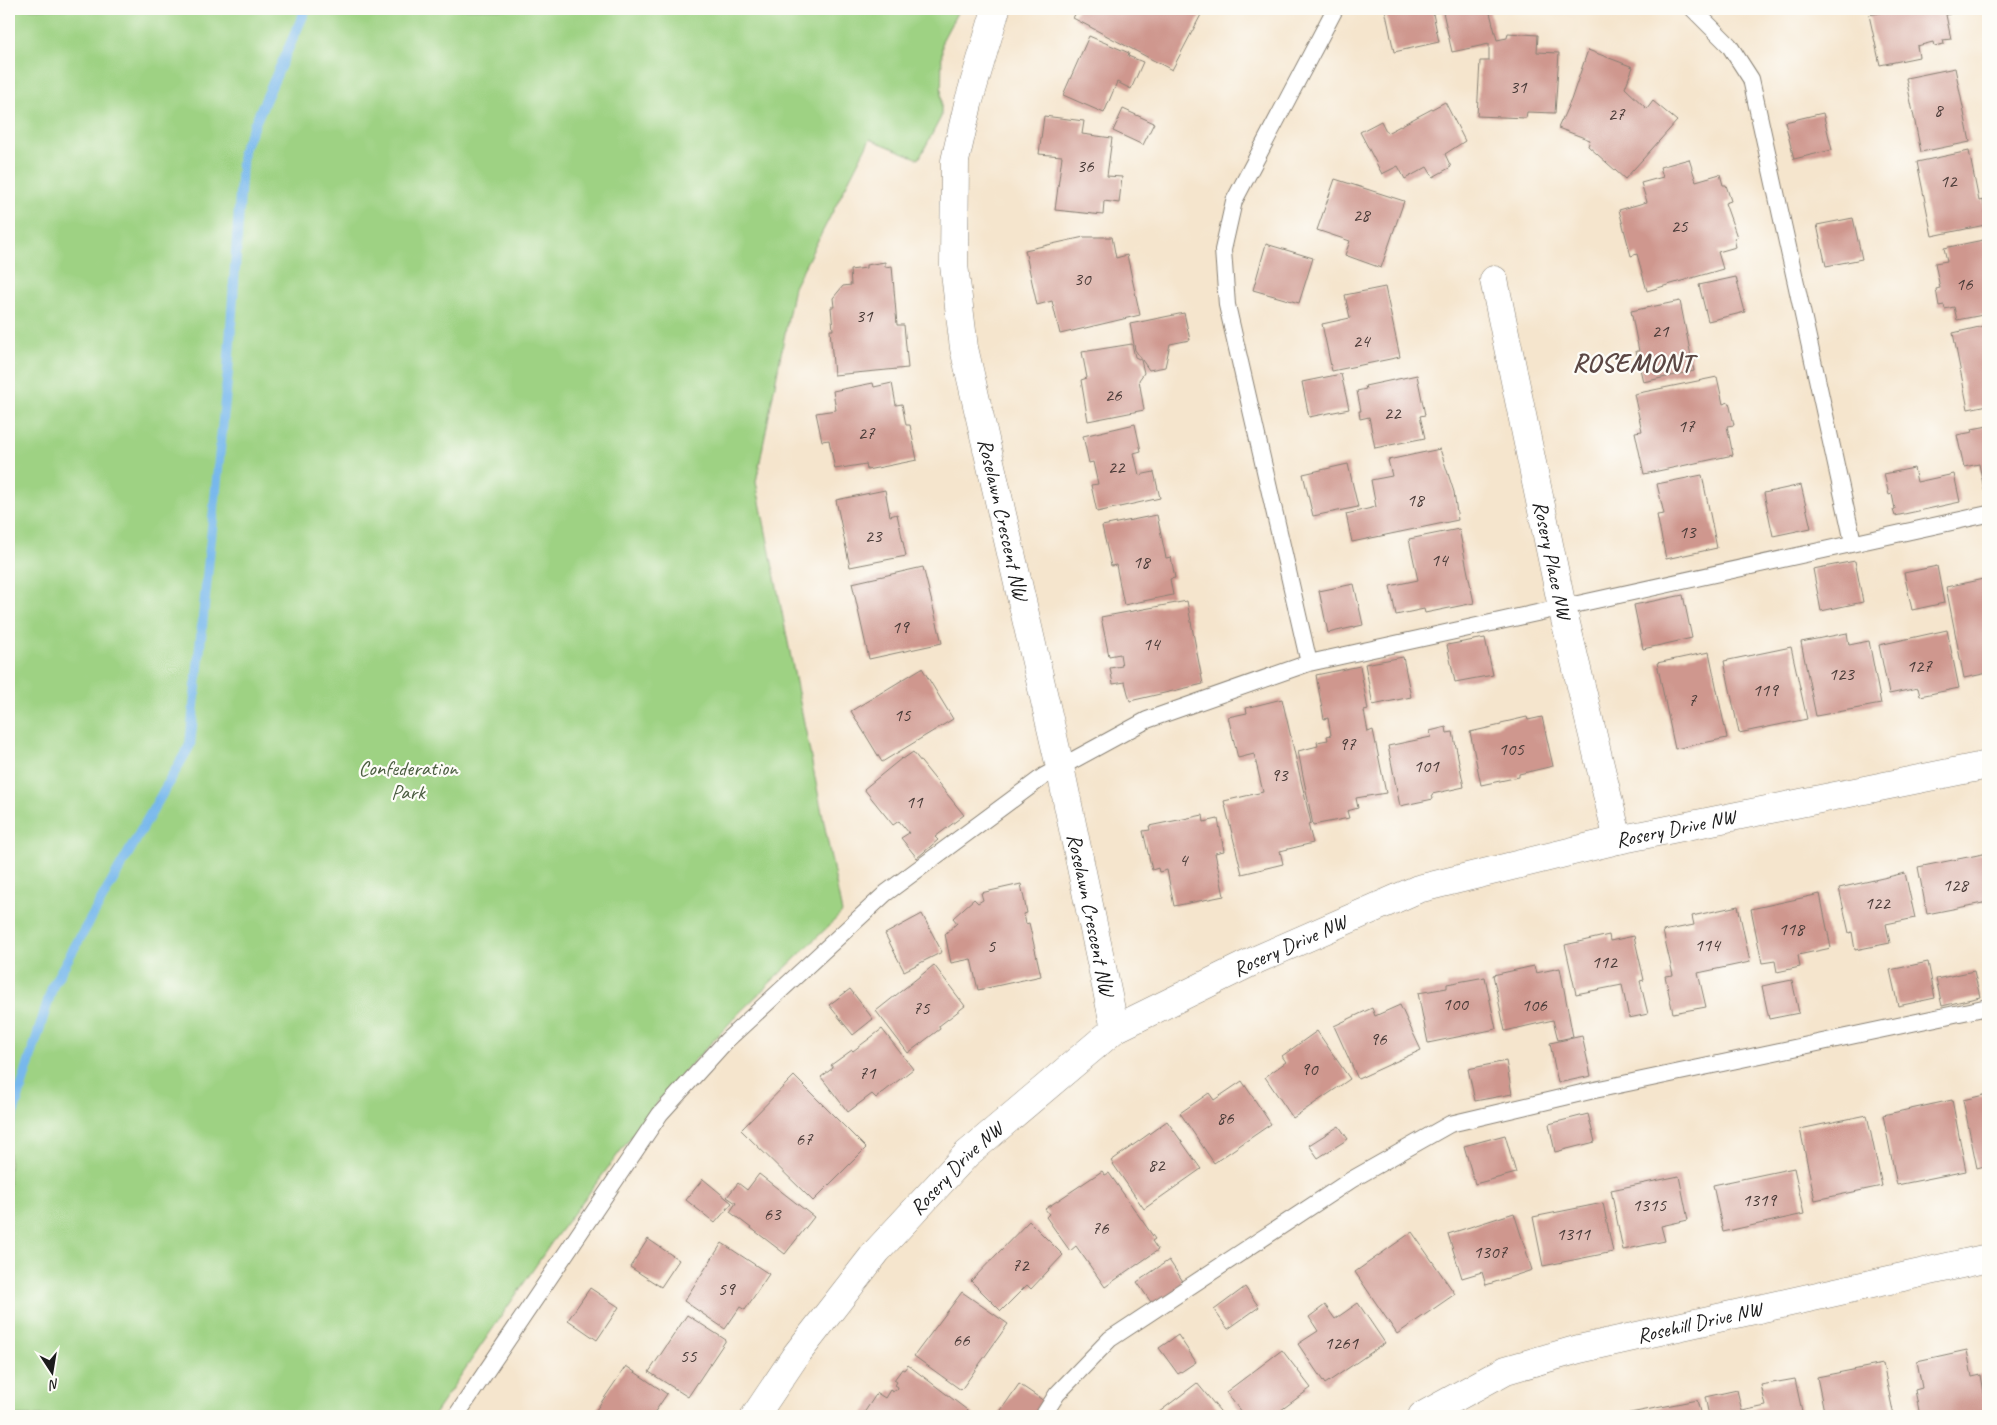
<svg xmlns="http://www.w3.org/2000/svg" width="1997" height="1425" font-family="Caveat,sans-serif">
  <rect width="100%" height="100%" fill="#fdfcf7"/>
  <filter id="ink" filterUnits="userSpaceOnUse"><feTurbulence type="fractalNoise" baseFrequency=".02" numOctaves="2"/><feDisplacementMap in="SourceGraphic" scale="10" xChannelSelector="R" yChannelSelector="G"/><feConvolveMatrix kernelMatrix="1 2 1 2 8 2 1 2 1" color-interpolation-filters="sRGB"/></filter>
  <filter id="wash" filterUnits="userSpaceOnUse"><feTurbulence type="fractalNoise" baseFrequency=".0096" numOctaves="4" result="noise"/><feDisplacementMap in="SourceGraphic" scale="20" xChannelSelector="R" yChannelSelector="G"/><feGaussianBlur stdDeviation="1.12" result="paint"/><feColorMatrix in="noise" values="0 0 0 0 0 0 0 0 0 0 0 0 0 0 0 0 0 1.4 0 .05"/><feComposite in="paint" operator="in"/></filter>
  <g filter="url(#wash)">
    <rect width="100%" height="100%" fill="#f5e5cd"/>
    <path fill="#9ed283" stroke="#5d7750" d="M9 9H959L942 41 941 117 919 159 870 139 794 287 756 482 842 913 741 1011 665 1092 552 1242 433 1416H9Z"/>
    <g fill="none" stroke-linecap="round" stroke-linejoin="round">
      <path stroke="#77b8ec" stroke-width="10" d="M9 1127 53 985 190 745 228 371 243 150 306 9"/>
    </g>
    <g id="blocks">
      <path fill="#cf978e" d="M1078 9H1204L1172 70 1073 18Z
        M1385 9H1432L1439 42 1394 52Z
        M1461 9H1489L1497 40 1507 38 1508 33 1538 35 1537 52 1559 53 1555 113 1527 112 1526 118 1477 116 1480 61H1489V44L1452 52 1443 12Z
        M1898 9H1949L1950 14 1946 15 1951 39 1943 40 1944 44 1934 46 1933 42 1917 46 1919 57 1880 65 1869 15Z
        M1089 36 1129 53 1128 56 1143 62 1131 89 1117 82 1104 113 1063 95Z
        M1588 50 1633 67 1625 88 1647 109 1653 101 1677 121 1625 179 1588 146 1590 140 1558 128 1571 100Z
        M1955 68 1970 142 1921 152 1906 78Z
        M1445 102 1465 141 1445 154 1451 167 1433 177 1427 167 1405 179 1398 166 1382 174 1360 132 1381 121 1387 133Z
        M1123 109 1154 123 1143 145 1113 131Z
        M1823 113 1832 150 1794 159 1785 122Z
        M1044 116 1084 121 1082 134 1112 138 1107 176 1122 177 1119 203 1104 201 1103 215 1055 210 1062 156 1039 154Z
        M1969 151 1979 201 1983 200 1987 223 1985 225 1932 236 1917 162Z
        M1689 159 1696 181 1720 174 1723 185H1726L1731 201 1725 203 1737 237 1734 238 1736 247 1718 252 1723 269 1647 291 1637 254 1631 256 1619 210 1647 202 1641 183 1663 177 1660 167Z
        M1335 179 1404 201 1381 268 1345 255 1350 241 1317 230Z
        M1853 218 1862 259 1826 266 1817 225Z
        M1084 237H1112L1116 258 1127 255 1140 315 1060 334 1052 301 1037 305 1025 250Z
        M1988 239V314L1957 320 1954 307 1945 309 1944 305 1939 306 1936 289 1940 288 1935 263 1947 261 1944 248Z
        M1266 244 1313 258 1299 303 1253 290Z
        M885 262V267L892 266 897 325H904L908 368 834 375 830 330H833L831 307H834L833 298 843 286 851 285 850 270 866 268V265Z
        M1736 277 1745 312 1708 321 1699 285Z
        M1385 287 1400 357 1332 371 1322 324 1350 318 1345 295Z
        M1680 301 1694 371 1643 382 1636 351H1639L1631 311Z
        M1184 313 1190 340 1170 344 1165 367 1149 370 1135 350 1130 324Z
        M1988 325V405L1968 409 1953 333Z
        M1132 344 1135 357 1141 360 1144 373 1139 380 1144 410 1088 421 1081 380 1087 378 1082 352Z
        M1341 374 1349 409 1309 417 1302 382Z
        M1417 375 1425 415 1420 416 1425 438 1375 448 1369 417 1360 419 1359 411H1361L1357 391 1366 389 1365 386Z
        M1717 377 1723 404 1729 402 1734 425 1727 426 1733 455 1644 474 1635 432 1642 431 1634 394Z
        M873 383 874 387 892 383 896 405 902 404 906 425H910L917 460 867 470 866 464 835 469 829 440 822 441 816 413 836 410 833 391Z
        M1135 424 1141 451 1134 453 1139 475 1154 472 1160 498 1097 512 1091 485 1098 484 1093 462 1089 463 1083 436Z
        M1988 426V493L1985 494 1979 464 1964 467 1957 435 1973 432 1972 429Z
        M1440 449 1454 492 1458 520 1352 542 1346 514 1376 507 1371 480 1392 476 1388 460Z
        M1348 464 1358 507 1313 516 1303 474Z
        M1914 468 1917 482 1954 474 1960 502 1895 516 1893 510 1895 509 1892 494 1889 495 1884 474Z
        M1702 475 1717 548 1666 559 1657 515 1664 514 1657 484Z
        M1801 485 1811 528 1773 536 1764 493Z
        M885 490 890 516 897 514 906 556 850 567 836 500Z
        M1157 515 1166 558 1171 557 1175 578 1170 579 1173 595 1124 605 1116 565 1111 566 1102 526Z
        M1459 529 1474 603 1425 613 1424 609 1396 615 1390 586 1418 580 1409 539Z
        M1855 561 1863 602 1821 611 1813 569Z
        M1937 566 1944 603 1912 610 1904 573Z
        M923 567 942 643 869 659 852 583Z
        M1988 578V673L1964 678 1946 587Z
        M1354 584 1363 625 1328 633 1319 591Z
        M1683 595 1692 638 1643 649 1634 605Z
        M1187 601 1203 684 1130 701 1125 682 1113 684 1110 668 1122 666 1120 654 1109 656 1101 617Z
        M1947 630 1959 688 1920 696 1918 688 1889 694 1879 645Z
        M1847 633 1849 645 1869 641 1881 704 1816 716 1801 642Z
        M1485 638 1493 675 1455 682 1447 645Z
        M1791 647 1807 719 1739 733 1724 661Z
        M1709 652 1727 738 1675 749 1657 663Z
        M1403 657 1411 697 1373 705 1365 664Z
        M1360 666 1368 710 1364 711 1368 732 1373 730 1386 793 1356 798 1358 808 1347 811 1349 818 1313 825 1298 751 1318 746 1317 742 1328 740 1327 736 1331 735 1328 718 1324 719 1316 675Z
        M922 668 953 719 882 762 851 711Z
        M1282 699 1311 823 1308 824 1313 843 1280 851 1283 864 1242 874 1224 801 1263 792 1254 754 1238 758 1228 717 1247 713 1246 708Z
        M1527 717 1528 720 1542 717 1553 766 1519 774V777L1481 785 1470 732 1501 725V723Z
        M1446 727 1447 733 1453 732 1464 787 1432 794 1433 799 1400 806 1388 746 1431 737 1430 731Z
        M913 752 964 815 935 837 938 840 917 858 901 838 909 833 899 821 893 825 864 789 902 758 903 759Z
        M1203 815 1204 822 1218 819 1224 851 1215 853 1224 896 1174 906 1167 870 1159 872 1158 868 1152 870 1143 831 1150 830 1149 826Z
        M1988 853V902L1927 914 1918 867Z
        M1905 873 1915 918 1886 924 1890 943 1855 950 1852 932 1849 933 1839 888Z
        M1021 884 1027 913 1024 914 1026 924 1029 923 1041 976 978 990 971 959 951 963 945 934 957 923 953 918 974 899 978 903 983 900 981 893Z
        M1820 894 1831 948 1798 955 1800 967 1777 972 1775 961 1762 963 1751 909Z
        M1738 906 1750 962 1698 973 1706 1007 1673 1013 1665 976 1673 975 1663 931 1694 925 1692 916Z
        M922 914 942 952 904 971 885 934Z
        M1609 935 1610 941 1634 936 1644 980 1640 981 1648 1014 1629 1018 1622 985 1576 994 1565 945Z
        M1928 962 1935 998 1898 1006 1890 970Z
        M934 965 965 1006 939 1026 940 1029 908 1053 876 1011Z
        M1534 966 1536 973 1560 968 1573 1037 1558 1040 1553 1020 1505 1031 1493 975Z
        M1974 971 1980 997 1942 1006 1936 979Z
        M1485 977 1496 1029 1428 1043 1418 993 1447 988V984Z
        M1792 980 1799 1013 1769 1019 1762 986Z
        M850 989 873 1019 853 1035 829 1005Z
        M1400 1005 1421 1050 1358 1079 1334 1026 1372 1008 1375 1016Z
        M882 1029 913 1069 876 1098 872 1094 848 1112 821 1077 833 1068 831 1065 852 1050 853 1051Z
        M1317 1031 1350 1079 1293 1118 1265 1077 1286 1062 1282 1056Z
        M1582 1036 1591 1076 1558 1083 1550 1043Z
        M1506 1061 1512 1094 1475 1101 1468 1069Z
        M794 1076 866 1148 813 1201 741 1130Z
        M1242 1081 1271 1124 1214 1163 1180 1113 1209 1093 1214 1100Z
        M1988 1094V1165L1977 1168 1963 1100Z
        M1952 1100 1966 1171 1897 1185 1883 1115Z
        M1588 1114 1595 1142 1555 1152 1549 1124Z
        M1867 1115 1882 1186 1815 1200 1800 1129Z
        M1167 1121 1201 1169 1144 1209 1111 1161Z
        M1339 1126 1348 1139 1318 1158 1309 1145Z
        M1505 1135 1516 1173 1475 1184 1464 1146Z
        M1794 1168 1804 1214 1723 1232 1713 1185Z
        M1102 1171 1105 1175 1109 1173 1155 1239 1152 1241 1158 1250 1105 1287 1076 1246 1070 1251 1046 1217 1049 1214 1045 1209Z
        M759 1174 814 1217 785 1254 730 1212 736 1203 727 1197 738 1183 747 1190Z
        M1679 1176 1688 1220 1661 1226 1665 1241 1623 1250 1611 1190Z
        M703 1179 732 1203 715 1223 686 1200Z
        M1603 1203 1613 1252 1543 1266 1533 1217Z
        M1514 1213 1532 1270 1486 1285 1482 1272 1462 1278 1448 1234Z
        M1029 1221 1063 1255 1031 1289 1027 1285 1001 1311 971 1281Z
        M1412 1232 1455 1294 1397 1334 1355 1272Z
        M648 1239 679 1260 661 1287 630 1267Z
        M722 1243 769 1274 745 1310 740 1307 725 1329 684 1301Z
        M1169 1260 1186 1286 1155 1308 1137 1282Z
        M1245 1287 1259 1307 1228 1329 1214 1310Z
        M590 1288 619 1307 597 1340 568 1320Z
        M962 1292 1008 1324 961 1390 914 1356Z
        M1358 1303 1385 1343 1325 1384 1298 1344 1318 1331 1309 1317 1325 1305 1335 1319Z
        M687 1315 726 1340 688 1397 649 1372Z
        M1178 1335 1196 1362 1178 1374 1159 1348Z
        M1282 1350 1311 1388 1273 1416H1244L1226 1392Z
        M1967 1350 1972 1377 1981 1375 1988 1416H1920L1915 1390 1922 1388 1917 1361Z
        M1883 1364 1894 1416H1825L1817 1377Z
        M908 1365 975 1416H862L877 1393 885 1398 890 1390 893 1392 895 1389 897 1390 898 1387 895 1385 897 1382 894 1380 902 1369 904 1370Z
        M626 1366 667 1394 652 1416H592Z
        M1795 1379 1803 1416H1709L1705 1397 1737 1390 1742 1411 1766 1406 1761 1385Z
        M1197 1383 1224 1416H1154Z
        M1019 1384 1047 1403 1038 1416H997Z
        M1697 1400 1701 1416H1621L1620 1415Z"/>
    </g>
  </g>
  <g filter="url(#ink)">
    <use href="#blocks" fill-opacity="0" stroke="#888074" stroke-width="1"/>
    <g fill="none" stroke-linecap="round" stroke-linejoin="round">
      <defs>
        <path id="lane" d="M1693 9 1729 45 1751 79 1853 542
          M1309 663 1227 305 1223 250 1234 201 1335 9
          M456 1416 660 1114 727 1040 886 893 1044 776 1147 720 1309 663 1988 514
          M1043 1416 1057 1394 1110 1339 1351 1180 1450 1124 1590 1091 1988 1007"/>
        <g id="street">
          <path id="s1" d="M996 9 968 104 955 161 954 265 964 348 1060 767 1115 1029"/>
          <path id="s2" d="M1494 280 1562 607 1618 840"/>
          <path id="s3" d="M755 1416 796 1355 877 1251 967 1154 1115 1029 1258 959 1418 889 1618 840 1988 765"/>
          <path id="s4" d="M1422 1416 1506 1370 1579 1349 1988 1258"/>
        </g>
      </defs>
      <use href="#lane" stroke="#888074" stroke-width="18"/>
      <use href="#street" stroke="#888074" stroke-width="29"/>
      <use href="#lane" stroke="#fff" stroke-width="16"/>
      <use href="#street" stroke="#fff" stroke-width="28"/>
    </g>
  </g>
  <g text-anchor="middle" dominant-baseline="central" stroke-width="4.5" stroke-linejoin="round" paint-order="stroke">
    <g font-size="19" fill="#493b38">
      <text x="1518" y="87">31</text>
      <text x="1938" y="110">8</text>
      <text x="1616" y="114">27</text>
      <text x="1085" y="166">36</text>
      <text x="1948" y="181">12</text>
      <text x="1361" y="215">28</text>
      <text x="1679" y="226">25</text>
      <text x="1082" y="279">30</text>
      <text x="1964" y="284">16</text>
      <text x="864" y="316">31</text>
      <text x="1660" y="331">21</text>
      <text x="1361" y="341">24</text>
      <text x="1113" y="395">26</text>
      <text x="1392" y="413">22</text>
      <text x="1686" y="426">17</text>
      <text x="866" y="433">27</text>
      <text x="1116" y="467">22</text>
      <text x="1415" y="500">18</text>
      <text x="1687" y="532">13</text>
      <text x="873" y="536">23</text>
      <text x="1439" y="560">14</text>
      <text x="1141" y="562">18</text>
      <text x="900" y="627">19</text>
      <text x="1151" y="644">14</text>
      <text x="1919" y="666">127</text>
      <text x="1841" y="674">123</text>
      <text x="1765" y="690">119</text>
      <text x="1692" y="700">7</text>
      <text x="902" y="715">15</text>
      <text x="1347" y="744">97</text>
      <text x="1511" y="749">105</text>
      <text x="1426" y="766">101</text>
      <text x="1279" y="775">93</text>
      <text x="914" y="802">11</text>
      <text x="1183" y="860">4</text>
      <text x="1955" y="885">128</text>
      <text x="1877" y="903">122</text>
      <text x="1791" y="929">118</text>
      <text x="1707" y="945">114</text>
      <text x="991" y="946">5</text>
      <text x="1604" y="962">112</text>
      <text x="1455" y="1004">100</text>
      <text x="1534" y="1005">106</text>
      <text x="921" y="1008">75</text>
      <text x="1378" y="1039">96</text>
      <text x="1309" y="1069">90</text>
      <text x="867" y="1073">71</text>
      <text x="1225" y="1118">86</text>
      <text x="804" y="1139">67</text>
      <text x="1156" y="1165">82</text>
      <text x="1759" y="1200">1319</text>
      <text x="1649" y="1205">1315</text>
      <text x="772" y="1214">63</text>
      <text x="1100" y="1228">76</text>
      <text x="1573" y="1234">1311</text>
      <text x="1490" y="1252">1307</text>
      <text x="1020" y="1265">72</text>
      <text x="726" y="1289">59</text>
      <text x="961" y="1340">66</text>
      <text x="1341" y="1343">1261</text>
      <text x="688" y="1356">55</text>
    </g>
    <g font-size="21" fill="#1c1c1c" stroke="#fdfcf7">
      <text stroke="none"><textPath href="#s1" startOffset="521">Roselawn Crescent NW</textPath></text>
      <text stroke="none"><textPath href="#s2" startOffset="286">Rosery Place NW</textPath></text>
      <text stroke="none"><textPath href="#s3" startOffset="1130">Rosery Drive NW</textPath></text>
      <text stroke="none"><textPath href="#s1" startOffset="926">Roselawn Crescent NW</textPath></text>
      <text stroke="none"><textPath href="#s3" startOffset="725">Rosery Drive NW</textPath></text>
      <text stroke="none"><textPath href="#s3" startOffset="320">Rosery Drive NW</textPath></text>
      <text stroke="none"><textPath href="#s4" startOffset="295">Rosehill Drive NW</textPath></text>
    </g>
    <g font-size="21" fill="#4a5c40" stroke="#fdfcf7">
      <text x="408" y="768">Confederation<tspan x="408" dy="24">Park</tspan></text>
    </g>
    <g font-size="26" font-weight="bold" letter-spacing="1" fill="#5b4744" stroke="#fdfcf7">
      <text x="1633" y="362">ROSEMONT</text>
    </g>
  </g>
  <rect width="1997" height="1425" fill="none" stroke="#fdfcf7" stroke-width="30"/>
  <g transform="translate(52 1372) rotate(168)" stroke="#fdfcf7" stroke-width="4" paint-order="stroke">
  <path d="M0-4L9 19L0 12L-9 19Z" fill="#1c1c1c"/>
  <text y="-8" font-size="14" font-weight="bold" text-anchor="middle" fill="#1c1c1c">N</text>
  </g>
</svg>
